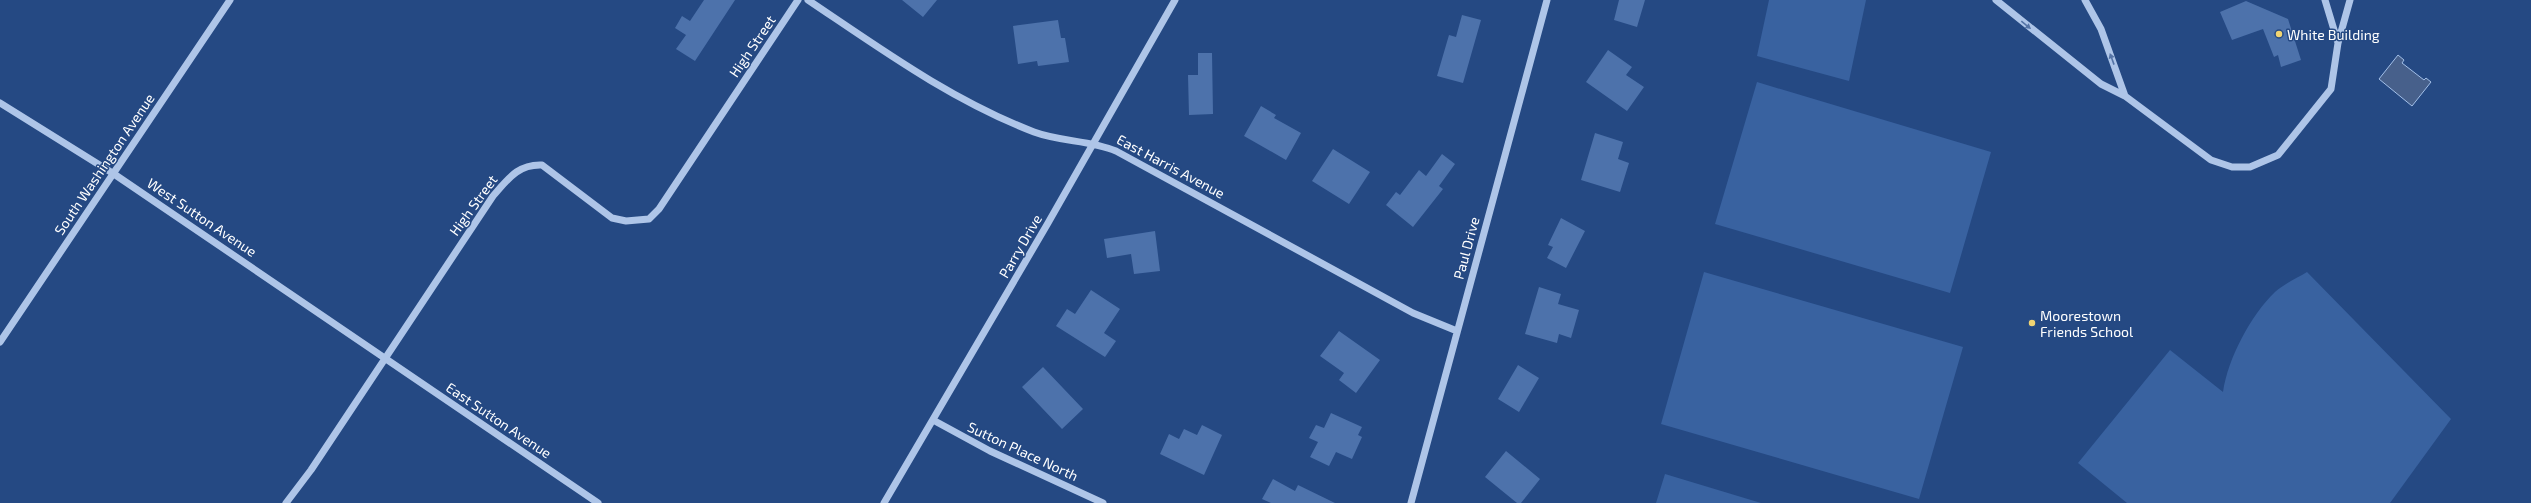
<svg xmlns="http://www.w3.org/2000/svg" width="2531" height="503" font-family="'Exo 2',sans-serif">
  <rect width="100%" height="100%" fill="#254983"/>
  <path fill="#3962a0" d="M1769 0H1866L1849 81 1757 56Z
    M1757 82 1991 152 1950 293 1715 224Z
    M1704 272 1963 347 1919 499 1661 424Z
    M2307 272 2451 419 2390 503H2127L2078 463 2170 350 2223 392C2228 358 2251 315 2275 292 2284 284 2297 278 2307 272Z
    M1665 474 1761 503H1656Z"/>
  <path fill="#47608b" stroke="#a2bfe8" d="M2398 55 2404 60 2402 63 2424 80 2426 78 2431 82 2412 106 2379 79Z"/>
  <path fill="#4d72ab" d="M704 0H735L695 61 676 49 686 35 675 28 682 16 690 21Z
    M902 0H937L923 17Z
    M1619 0H1645L1637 27 1614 20Z
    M2246 1 2288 19 2301 60 2281 67 2278 55 2274 57 2263 29 2232 40 2220 12Z
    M1462 15 1481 20 1463 83 1437 76 1449 35 1456 37Z
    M1058 20 1061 38H1065L1069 62 1038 66 1037 61 1018 64 1013 26Z
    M1608 50 1632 67 1626 75 1644 87 1627 111 1586 82Z
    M1198 53H1212L1213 114 1189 115 1188 75H1198Z
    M1261 106 1276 115 1274 118 1301 133 1286 160 1244 136Z
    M1595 133 1623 142 1618 159 1629 163 1620 192 1581 180Z
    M1333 149 1370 172 1349 204 1312 181Z
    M1442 154 1455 164 1439 186 1443 189 1413 227 1386 205 1396 192 1400 195 1419 170 1426 176Z
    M1561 218 1585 231 1566 268 1547 258 1553 247 1548 245Z
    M1155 231 1160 271 1134 274 1131 254 1107 258 1104 239Z
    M1539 287 1561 294 1558 304 1579 310 1571 338 1559 334 1557 343 1525 334Z
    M1091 290 1120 309 1104 333 1116 341 1105 357 1056 326 1067 309 1075 314Z
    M1339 331 1380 360 1356 393 1339 380 1344 373 1320 356Z
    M1518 365 1539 378 1519 412 1498 399Z
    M1043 367 1083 409 1062 429 1022 387Z
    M1331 413 1362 427 1358 435 1362 437 1352 459 1336 452 1329 466 1310 457 1318 442 1309 438 1316 425 1324 428Z
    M1202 425 1222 435 1204 475 1160 454 1169 434 1179 439 1184 429 1197 435Z
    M1506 451 1540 479 1521 503H1517L1485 477Z
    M1273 479 1295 491 1298 485 1335 503H1271L1262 499Z"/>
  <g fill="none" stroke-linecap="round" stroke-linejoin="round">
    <path stroke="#aec5e8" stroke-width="7" d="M808 0C881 49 951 100 1034 132 1061 142 1090 140 1116 151L1413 313 1457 331
      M1996 0 2101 84 2125 96 2211 160 2232 167H2250L2278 155 2331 89 2338 43 2325 0
      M2085 0 2101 29 2125 96
      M2338 43 2350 0
      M0 103 114 174 598 503
      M0 342 230 0
      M933 420 990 451 1103 503
      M286 503 311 470 493 196C508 179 518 164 542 165L612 218 626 221 649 219 659 209 798 0
      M884 503 1048 223 1175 0
      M1411 503 1547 0"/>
  </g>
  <defs><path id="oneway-solid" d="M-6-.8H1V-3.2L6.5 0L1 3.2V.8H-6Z"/></defs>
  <g fill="#5574a6">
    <use href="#oneway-solid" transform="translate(2026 25) rotate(39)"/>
    <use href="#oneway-solid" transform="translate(2112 59) rotate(-110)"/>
  </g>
  <g fill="#f1d472" stroke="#254983" stroke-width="1.5">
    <circle cx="2279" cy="34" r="4"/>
    <circle cx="2032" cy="323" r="4"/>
  </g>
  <g text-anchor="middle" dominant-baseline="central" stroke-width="3" stroke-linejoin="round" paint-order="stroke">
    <g font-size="14" fill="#fff" stroke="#254983" text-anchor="start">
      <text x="2287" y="34">White Building</text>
      <text x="2040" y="315">Moorestown<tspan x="2040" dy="16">Friends School</tspan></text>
    </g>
    <g font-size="14" fill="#fff" stroke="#254983">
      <text transform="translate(752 46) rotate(-56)">High Street</text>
      <text transform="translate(104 164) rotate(-56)">South Washington Avenue</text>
      <text transform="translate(1171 166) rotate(28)">East Harris Avenue</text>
      <text transform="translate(473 205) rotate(-54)">High Street</text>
      <text transform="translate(202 217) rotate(34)">West Sutton Avenue</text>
      <text transform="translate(1020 246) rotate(-60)">Parry Drive</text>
      <text transform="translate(1466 248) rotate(-75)">Paul Drive</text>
      <text transform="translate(499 420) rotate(34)">East Sutton Avenue</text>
      <text transform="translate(1023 451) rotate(25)">Sutton Place North</text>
    </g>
  </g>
</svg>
